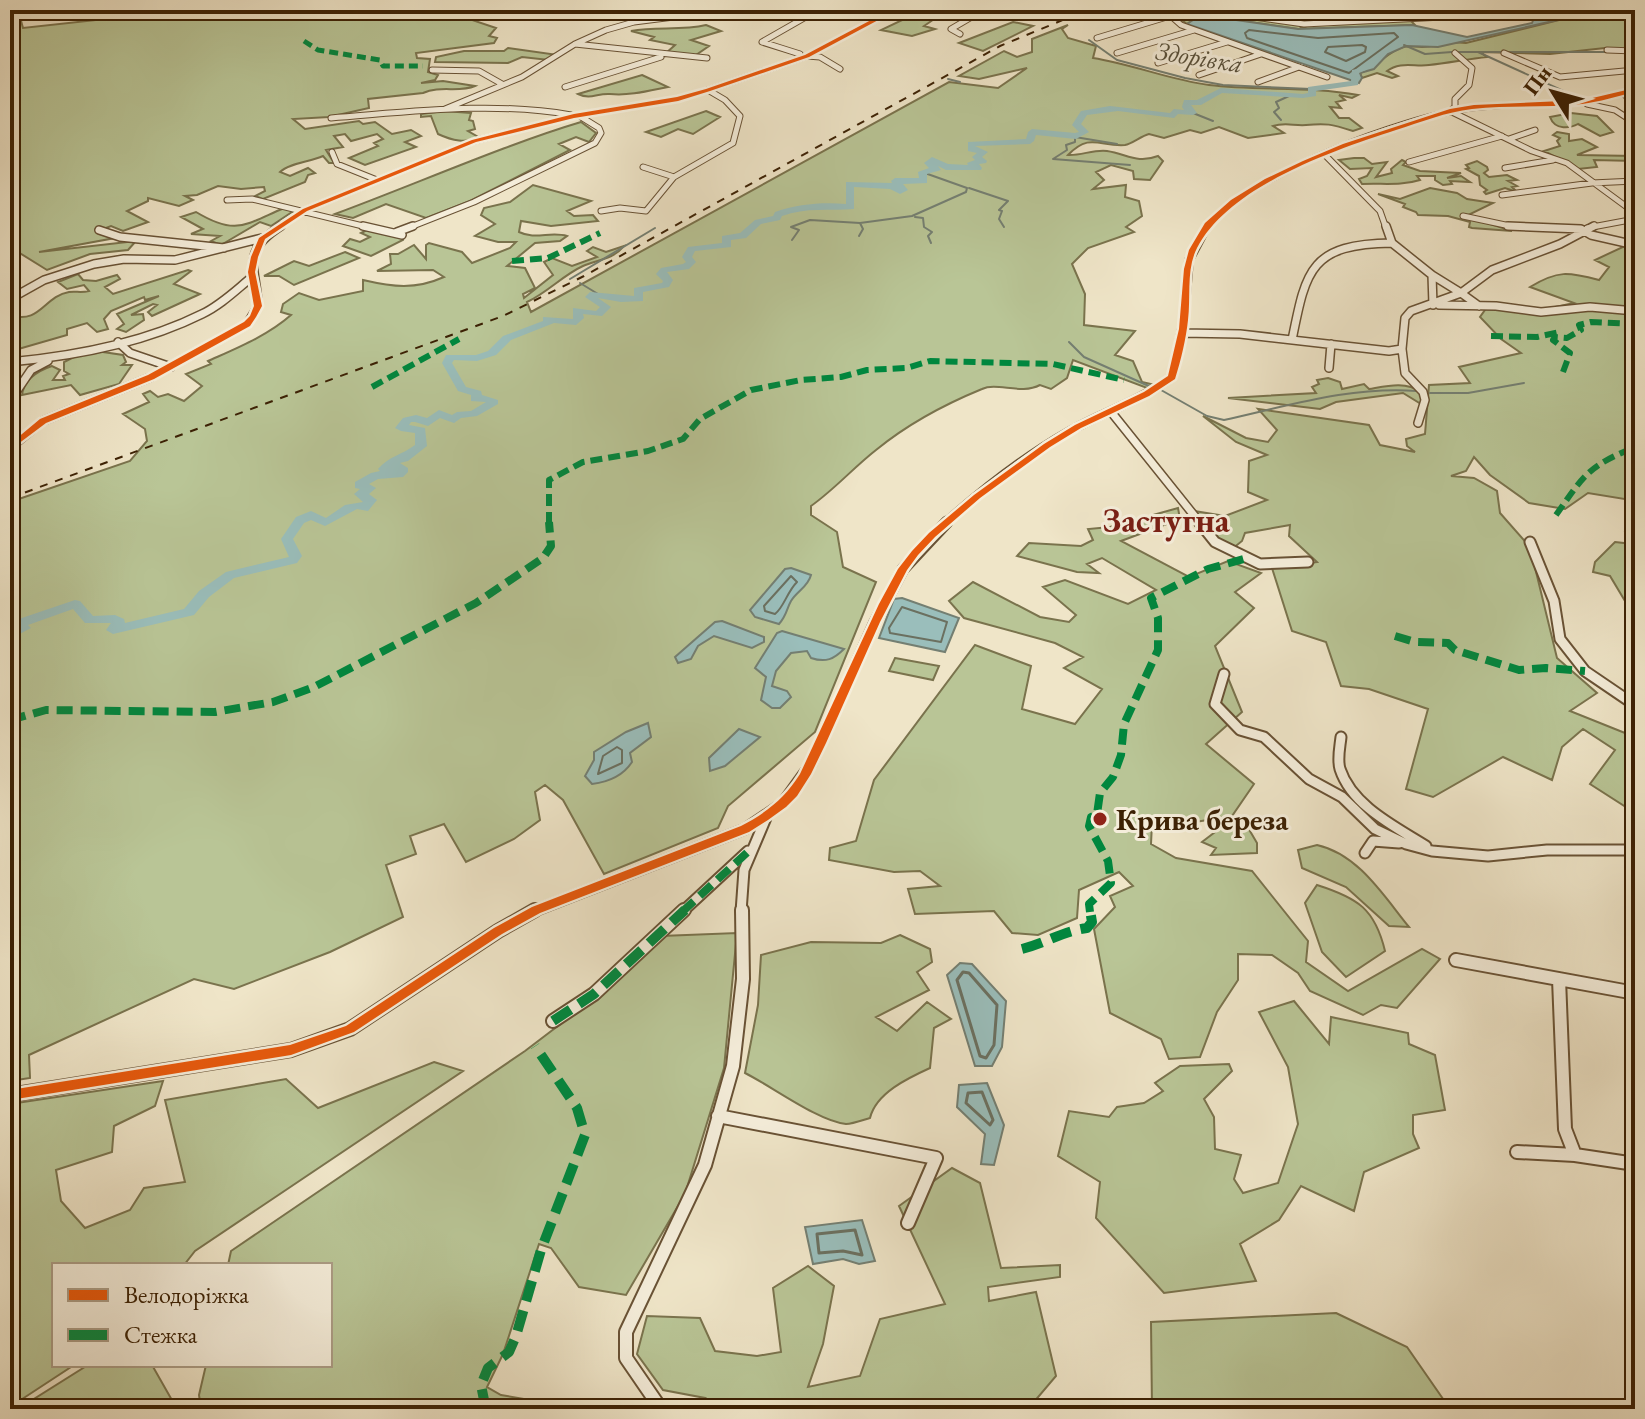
<svg xmlns="http://www.w3.org/2000/svg" width="1645" height="1419" font-family="'EB Garamond',serif">
  <rect width="100%" height="100%" fill="#efe5c8"/>
  <filter id="stains"><feTurbulence type="fractalNoise" baseFrequency=".0025" numOctaves="4"/><feColorMatrix values="0 0 0 0 .2 0 0 0 0 .09 0 0 0 0 .02 0 0 0 .5 -.17"/></filter>
  <radialGradient id="worn" r=".72"><stop offset=".6" stop-color="#630" stop-opacity="0"/><stop offset="1" stop-color="#630" stop-opacity=".3"/></radialGradient>
  <path fill="#b9c596" stroke="#7a734d" stroke-width="2" d="M10 10H18L23 28 188 10H470L460 14 463 17 496 28 489 36 497 38 494 43 416 53 417 58 430 59 428 72 438 75 435 80 421 83 443 81 475 86C459 93 440 85 423 93L368 99 369 108 329 117 293 119 305 129 359 121 363 124 375 122 392 134 411 130 421 136 405 142 416 147 365 165 349 158 378 146 374 143 383 139 377 134 351 141 345 134 334 136 343 147 326 150 334 163H329L323 156C310 162 289 163 280 172L290 176 308 168 315 173 308 175 305 182 263 199 255 196 265 191 264 187 241 189 218 186 197 195 185 196 193 200 179 206 148 198V201L127 211 148 222 123 231 111 226 106 228 115 238 39 252 136 241 128 250 90 254 47 270 10 247Z
    M1168 10H1202L1299 24 1301 28 1314 24 1432 19 1410 20 1415 25 1298 29 1209 16 1196 18 1187 24Z
    M921 11 940 15 924 26 935 29 912 36 881 30Z
    M1635 11V51L1605 48 1550 54 1480 52 1487 57C1468 59 1448 63 1429 65 1415 67 1400 61 1387 71L1398 76 1392 78 1377 73 1362 78 1360 73C1377 68 1386 52 1403 47 1409 45 1416 47 1422 47 1437 47 1451 40 1466 43L1571 17Z
    M1013 22 1033 26 983 51 959 43Z
    M706 25 721 31 691 40 709 46 693 57 665 54 675 45 650 40 654 37 631 31C656 26 680 31 706 25Z
    M1068 25 1062 29 1068 38 1096 46 1093 58C1132 64 1170 80 1209 85 1259 91 1310 86 1358 95L1352 98 1339 95 1345 100 1336 102 1341 108 1330 107 1339 118H1349L1362 128 1353 131C1331 124 1326 123 1306 125 1294 126 1285 122 1273 126L1284 133 1248 138 1219 127 1201 133 1190 130 1164 138 1149 134C1141 136 1132 144 1125 145 1100 147 1090 132 1068 155 1080 156 1095 149 1107 151 1127 154 1137 164 1158 156L1163 161 1150 180 1134 179 1133 171 1111 165 1096 172 1104 180 1093 189 1126 185 1125 197 1139 201 1142 216 1126 227 1134 232 1088 248 1072 264 1085 294 1084 325 1135 331 1115 355 1133 361 1142 382 1155 385 1147 388 1073 360 1067 378 1051 389 1040 385C1021 395 997 382 982 389 943 405 909 423 876 450 853 468 835 489 811 506V515L837 532 843 567 876 582 815 732 728 806 718 828 604 874 563 800 545 785 535 792 540 820 514 839 466 862 444 824 410 836 416 854 386 865 403 917 330 952 234 989 194 979 29 1055 30 1078 10 1081V502L130 461 147 441 145 429 123 414 149 402 143 394 150 391 158 397 168 394 184 401 202 386 186 374 211 364 208 361C237 348 267 336 291 315L281 312 283 304 299 293 319 300 363 291V280C393 287 415 290 444 277L433 270 377 271 391 264 390 254H398L414 245 426 259V245L429 243 462 252 472 263 510 248 516 242H498L475 236 495 224 481 215 484 208 510 202 533 185 591 201 567 211 574 216 593 215 598 221 551 226 521 221 519 232C535 240 551 231 567 236L560 241 535 243 507 266 525 268 535 288 523 294 524 298 553 275 544 262 552 258 572 266 597 257 587 251 593 247 606 252 624 246C614 259 597 260 583 266 563 275 547 293 527 302L531 312 949 82 998 88 1027 68 979 79 959 76 1004 51 1017 57 1032 52V39Z
    M508 48 558 55 549 60 522 57 508 63 435 62 436 57 464 51H504Z
    M642 75 668 87C648 91 629 96 610 94 597 93 591 100 578 94Z
    M444 111 471 113 469 120 473 121 475 129 468 131 480 138C465 143 453 141 438 134L431 116 421 117V114Z
    M706 111 720 117 693 134 678 129 661 137 646 132Z
    M1571 113 1597 116 1613 132 1600 136 1578 124C1571 128 1555 131 1550 117Z
    M581 122 596 133 589 142 576 137 559 144 570 150 470 201 426 218 386 204 353 218 335 214C416 184 507 144 581 122Z
    M1557 132 1569 134V141L1582 139 1597 147 1577 155 1635 156V161L1594 160 1597 167 1578 169 1544 151 1560 146 1557 141 1560 138 1553 135Z
    M1354 158H1364L1372 164 1387 162 1376 177 1392 173 1391 169 1402 160 1406 162 1403 165 1420 171 1461 173 1447 178 1461 176 1470 182 1450 181 1452 184 1443 185 1435 180V176H1417L1420 180C1401 186 1383 183 1362 184L1359 179 1367 176 1372 168 1350 169 1339 160Z
    M1477 161 1487 167 1488 170 1484 173 1489 177 1507 175 1517 180 1508 181 1517 186 1512 187 1517 192 1505 188 1486 194 1484 192 1487 190 1480 185 1479 176 1466 169 1469 168 1466 165Z
    M1430 188 1457 193 1467 199 1493 203 1466 216 1512 231 1472 228 1469 227 1470 222 1448 216 1418 215 1416 212 1403 207 1405 204 1378 194 1400 199Z
    M284 208 295 210 271 226 260 222 221 245 211 241 220 236 191 234 203 229 181 217 196 212C236 236 244 225 284 208Z
    M371 228 403 236V240L371 256 343 246 350 239 360 242 370 237 361 233Z
    M1627 245 1635 247V533L1625 531 1631 500 1588 493 1565 509 1529 503 1490 475 1474 457 1466 471 1451 476 1474 478 1497 491 1500 513 1530 547 1557 658 1597 693 1570 711 1635 737V809H1629L1590 784 1615 750 1583 729 1562 747 1552 780 1503 757 1433 797 1406 789 1428 709 1369 689 1341 686 1326 642 1292 631 1272 568 1317 562 1289 536 1290 525 1245 533 1242 541 1232 549 1214 535 1194 511 1225 516 1267 500 1248 492 1249 461 1267 455 1236 442 1203 416 1246 438 1268 442 1277 430 1258 409 1369 425 1380 445 1415 452 1407 446 1406 439 1425 434 1429 385 1470 383 1459 367 1521 353 1501 339 1480 317 1490 303 1546 309 1574 303 1530 287C1558 270 1568 272 1599 280L1609 267 1595 260Z
    M345 252 359 258 294 285 279 276H264L294 261 309 266Z
    M188 270 191 271 174 284 200 294 152 316 148 312 157 305 153 304 131 315 143 314 144 320 126 332 117 329 124 324 117 314 159 296 145 300 144 297 111 311 104 319 108 329 97 332 87 323 67 329V335L15 350 10 335V315C40 325 44 296 69 292 76 291 81 293 89 291L84 285 67 289 58 282 78 274 83 280 96 281 117 275 120 279 105 287 113 294Z
    M96 351 123 355 126 362 122 365H132L119 384 80 395 71 385 22 395C24 379 37 371 52 366L60 370 53 380H65L63 376 69 374 64 371V362L80 354Z
    M1328 378 1340 382 1342 389 1364 384 1369 389C1387 386 1405 381 1421 392V404L1403 393 1336 402 1320 409 1228 398 1316 393 1312 387 1319 384 1317 380Z
    M1178 508 1180 519 1121 541 1189 577 1228 561 1261 573 1235 592 1254 608 1215 646 1242 712 1206 744 1254 784 1232 816 1189 823H1152L1151 844 1176 858 1252 871 1308 941 1306 962 1348 991 1422 949 1440 959 1397 1008 1381 1005 1363 1015 1310 991 1298 973 1272 955 1238 954V980L1217 1012 1200 1057 1169 1059 1161 1039 1110 1013 1094 929 1115 907 1110 896 1133 886 1119 872 1079 890 1077 918 1038 935 1012 933 994 911 915 914 908 889 940 886 920 871 894 872 829 860 830 848 856 841 874 780 975 645 1031 666 1022 709 1075 724 1102 689 1064 668 1083 657 1055 643 964 618 949 601 973 582 1040 617 1069 622 1076 615 1043 587 1065 580 1128 604 1156 590 1102 558 1087 564 1099 573 1077 572 1017 556 1029 543 1081 546 1093 540 1088 529 1110 527Z
    M1615 542 1632 544V552L1635 553V607L1625 601 1610 576 1593 572 1595 562Z
    M895 658 939 666 933 680 889 671Z
    M1223 826H1247L1257 843V853L1211 855 1216 848 1202 842Z
    M1317 845C1358 854 1383 895 1409 927L1389 926 1346 887 1302 868 1298 850Z
    M1317 885C1358 898 1375 909 1385 951L1346 977 1322 952 1305 903Z
    M737 933 724 1068 685 1194 626 1295 579 1287 551 1248 539 1244 503 1354 487 1387 501 1395 582 1409H201L199 1395 206 1365H330V1265H228L231 1251 525 1051 592 1000 661 936Z
    M900 935 930 949 932 962 917 972 929 990 876 1017 897 1031 927 1002 951 1019 934 1028 930 1068C908 1078 876 1093 870 1118 863 1120 853 1124 846 1124 818 1121 773 1087 745 1073L758 1005 761 955 811 942 881 943Z
    M1294 1001 1329 1044 1331 1017 1408 1033 1409 1044 1435 1055 1445 1110 1413 1115V1134L1419 1148 1364 1172 1354 1211 1301 1186 1279 1220 1240 1244 1256 1281 1164 1293 1096 1218 1100 1182 1058 1156 1069 1111 1109 1117 1117 1107 1144 1103 1163 1091 1155 1083 1180 1066 1229 1064 1232 1071 1204 1099 1214 1117 1215 1149 1241 1155 1234 1179 1243 1193 1278 1183 1298 1124 1288 1067 1259 1012Z
    M434 1062 463 1071 195 1251 184 1265H54V1365H74L10 1407V1104L163 1081 155 1106 114 1126 112 1152 56 1170 61 1201 85 1228 130 1210 144 1188 185 1182 165 1100 286 1079 318 1108Z
    M952 1168 980 1183 1001 1268 1060 1265V1277L988 1287 989 1301 1036 1292 1056 1376 1028 1409H695L705 1398 663 1390 637 1354 647 1316 700 1318 715 1351 757 1356 781 1352 773 1288 808 1266 834 1286 823 1344 808 1387 860 1376 880 1319 945 1304 899 1206Z
    M1336 1313 1407 1347 1450 1409H1152L1151 1322Z
    M88 1365H152L177 1409H18Z"/>
  <path fill="#9abebb" stroke="#747f72" stroke-width="2" d="M1517 10H1635L1571 17 1438 47 1406 46 1388 54 1374 69 1360 73 1362 78 1359 83 1187 24 1196 18 1209 16 1298 29 1412 25 1467 37 1532 23 1534 18Z
    M791 568 811 575C808 587 797 591 791 601 786 610 787 615 779 624L755 617 750 610 785 569Z
    M902 598 959 618 945 652 879 638 894 599Z
    M722 621 764 637V642L752 648 714 636 698 646 691 659 678 663 675 657 715 622Z
    M782 631 844 649C834 659 826 663 811 658L807 651 791 653 776 671 772 686 787 691 791 697 780 708H772L761 700 766 677 755 668 777 633Z
    M648 723 651 737 630 753 632 762C623 776 608 782 592 784L585 776 594 760V752L626 732Z
    M739 729 760 737 725 766 710 771 709 758Z
    M960 963 972 964 1006 1001 1002 1047 992 1066H975L947 975Z
    M987 1083 1004 1125 994 1165 981 1164 985 1134 957 1107 959 1085Z
    M862 1220 875 1261 859 1264 843 1259 813 1264 805 1227Z"/>
  <g fill="none" stroke-linecap="round" stroke-linejoin="round">
    <path stroke="#6b7060" stroke-width="2" d="M1249 30 1318 38 1394 33 1398 37 1349 73 1247 38 1245 33Z
      M1362 45 1366 47 1365 52 1346 61 1325 52 1328 47Z
      M791 576 797 582C787 592 784 607 775 614L765 611 764 606Z
      M902 607 947 622 941 642 890 633 889 628Z
      M617 747 622 750V763L598 774 603 756Z"/>
    <path stroke="#6b7060" stroke-width="3" d="M963 972 969 973 997 1005 994 1045 986 1058 980 1056 957 980Z
      M982 1092 993 1120 990 1125 966 1103 968 1093Z
      M855 1230 862 1255 843 1251 819 1253 817 1234Z"/>
    <path stroke="#747f72" stroke-width="2" d="M1341 10 1351 21
      M1468 17 1514 15 1505 10
      M1090 18 1106 10
      M1089 40 1117 60 1185 78 1223 85 1311 89
      M1404 45 1425 54 1452 52
      M1458 52H1478L1581 99
      M1480 52H1606
      M948 79 960 82
      M1193 113 1213 121
      M1281 120 1274 112 1279 108 1276 102 1289 96
      M1075 137V142L1066 145 1067 150 1053 159 1130 165
      M1075 137 1117 144
      M969 188 1008 201 999 210 1002 211 999 219 1004 227
      M915 217 923 218 924 227 932 232 928 236 931 243
      M859 236 863 229 860 223 912 216 966 192 967 188 922 172
      M792 240 799 230 791 227 810 220 860 223
      M570 279 655 228
      M580 283 598 294
      M1069 342 1084 357 1151 387
      M1161 390 1207 416 1224 420C1288 406 1350 386 1417 391
      M1430 393H1468L1524 383"/>
    <path fill="#9abebb" fill-rule="evenodd" d="M1362 68 1366 70 1359 73 1358 85 1316 91V96L1303 98 1222 93 1201 105H1191L1197 113 1193 115 1178 114 1174 118 1118 111 1087 115 1081 124 1089 132 1076 139 1036 135 1034 141 1030 144 975 146 988 152 982 157 987 161 986 163 979 164 982 168 981 170H946L938 166 941 170 927 174V183L903 184 908 190 900 194 890 189 854 187V209C830 211 806 207 782 216L780 220 761 224 746 238 731 240V247L695 251 692 257 696 262 689 269 667 272 673 280 669 287 643 292V301L621 302 598 298 611 307 602 316 583 314 584 318 576 325 554 323 511 340 496 355 477 361 454 360 452 363 466 387 481 391 482 395 498 400V404L477 416 461 418 454 423 440 418 428 426 415 422H411L409 425 425 428 427 446 408 461 400 463 408 468V472L403 477 378 479 369 484 376 488 369 494 377 500 368 511 357 509 325 526 311 520 304 523 293 539 302 556 297 563 234 578 209 597 194 615 113 634 106 630 111 623H85L73 609 28 625 31 628 10 639V630L14 628 16 620 75 600 80 601 93 616 115 615 124 619 125 623 184 609 199 591 226 572 289 557 281 539 296 517 311 511 326 518 345 505 363 502 354 494 360 489 355 488V482L371 473 380 471 378 469C389 456 402 455 415 445V433L401 431 395 428 403 418 416 415 427 418 439 410 452 415 457 412 471 411 486 402 471 401V395L458 391 442 363 446 355H476L488 351 503 336 543 321V317L573 319V308L596 311 600 307 585 297 590 292 634 296V288L662 283 663 281 656 274 661 268 683 264 686 262 682 257 688 247 722 243V236L740 233 755 220 773 216 775 212C798 204 822 202 846 204V182L892 183 891 181 895 178H919L918 172 929 168 924 163 932 157 948 164 968 165 967 163 975 160 972 157 977 153 968 151V142L1026 139 1028 132 1032 129 1075 133 1079 132 1072 125 1081 111 1110 106 1170 113 1174 109 1184 110 1182 107 1184 100H1197L1221 88 1303 94 1308 93V87L1351 81 1352 70Z"/>
    <defs>
      <path id="minor-far3" d="M18 10H40
        M1164 10 1181 25 1327 77
        M1204 10 1304 24 1462 16
        M960 34 951 29 975 15V10
        M1097 38 1170 16
        M575 44 707 58
        M1607 50 1635 51
        M1117 53 1194 30
        M1504 53 1560 77 1635 70
        M800 54 762 42 818 10
        M807 56 820 57 840 69
        M1158 63 1227 42
        M432 70 479 71 502 84
        M1199 75 1261 54
        M1258 82 1299 67
        M565 87 661 57
        M1622 93 1635 102
        M1587 104 1615 110 1635 123
        M445 109 522 77 575 44 606 30 634 22 729 10
        M1450 111 1532 151 1567 163 1635 213
        M1450 111 1455 107V99L1469 85 1472 68 1455 53
        M331 118C410 112 492 101 571 115
        M1509 139 1535 130
        M332 152 337 164 377 180
        M1325 155 1380 211 1386 228
        M1409 162 1502 136
        M643 167 674 177 733 143 740 116 725 100 708 90
        M1505 168 1553 160
        M1502 195 1592 183 1635 181
        M227 200 252 199 371 228
        M601 211 620 208 646 211 674 177
        M1463 216 1510 226 1550 228
        M278 228 305 210 474 141 574 116 678 99 708 90 807 56 894 10
        M408 228 474 202 595 143 601 133 599 128 578 115
        M1206 228C1248 175 1403 117 1471 108 1507 103 1545 106 1581 102 1599 100 1617 94 1635 90
        M1587 228 1635 219"/>
      <path id="minor-far2" d="M363 226 402 235
        M1386 226 1392 243 1432 275 1433 305
        M1508 226 1581 229 1591 235 1635 245
        M99 230 120 237 224 248
        M397 232 413 226
        M10 299 44 280 94 264 124 259 175 260 262 238
        M1439 305 1496 306 1541 312 1590 307 1635 311
        M1479 306 1461 293 1492 270 1560 244 1594 226
        M1182 333 1240 334 1389 351 1402 349
        M1292 340C1306 270 1310 244 1392 243
        M118 342 130 353 171 367
        M10 362C75 356 144 343 202 314 221 305 236 290 252 277
        M1329 368 1331 344
        M12 398 31 370 48 361
        M1112 413 1201 524
        M1418 423 1425 400 1423 392 1405 373 1402 349 1405 318 1411 311 1461 293 1432 275
        M10 448 43 421 151 377 247 324 258 306C257 267 239 253 281 226
        M944 524C982 490 1024 457 1068 432 1103 412 1140 401 1172 377L1184 319 1189 260 1207 226"/>
      <path id="minor-far1" d="M1199 522 1215 542 1260 564 1308 562
        M1530 542 1554 601 1560 639 1585 671 1635 705
        M1224 674 1215 704 1240 730 1264 737 1309 779 1342 797 1375 829 1406 844 1432 851 1488 856 1547 850H1635
        M1341 737C1340 747 1337 759 1340 769 1352 806 1396 827 1426 846
        M1365 853 1373 841 1399 843
        M532 912 745 829 782 804 811 764 875 622 903 569 947 522
        M682 912 748 851
        M741 912 744 870 766 818"/>
      <path id="minor" d="M1456 960 1635 993
        M1559 979 1565 1129 1575 1155
        M553 1021 594 994 684 910
        M10 1095 291 1050 350 1029 498 931 535 910
        M718 1116 936 1158 908 1223
        M1517 1152 1575 1155 1635 1164
        M661 1409 626 1358V1332L705 1165 733 1066 743 979 742 910"/>
    </defs>
    <use href="#minor-far3" stroke="#695235" stroke-width="7"/>
    <use href="#minor-far2" stroke="#695235" stroke-width="10"/>
    <use href="#minor-far1" stroke="#695235" stroke-width="13"/>
    <use href="#minor" stroke="#695235" stroke-width="16"/>
    <use href="#minor-far3" stroke="#f5eedb" stroke-width="5"/>
    <use href="#minor-far2" stroke="#f5eedb" stroke-width="7"/>
    <use href="#minor-far1" stroke="#f5eedb" stroke-width="9"/>
    <use href="#minor" stroke="#f5eedb" stroke-width="12"/>
    <path stroke="#3c2104" stroke-width="2" stroke-dasharray="8 8" stroke-linecap="butt" d="M10 498 503 316 584 276 1000 46 1087 10"/>
    <path stroke="#00873e" stroke-width="5" stroke-dasharray="9 5" stroke-linecap="butt" d="M304 41 318 50 380 60 383 66H423"/>
    <path stroke="#00873e" stroke-width="6" stroke-dasharray="12 6" stroke-linecap="butt" d="M512 261 548 258 600 233
      M1491 336 1537 337 1560 332
      M1563 372 1570 353 1553 340 1555 337 1567 338 1581 330 1579 325 1591 322 1635 324
      M372 387 459 339
      M1556 515C1585 474 1587 467 1635 447
      M549 524V480L583 462 648 451 683 439 700 419 751 390 801 380 841 377 867 370 907 368 930 361 1053 364 1124 380"/>
    <path stroke="#00873e" stroke-width="8" stroke-dasharray="16 8" stroke-linecap="butt" d="M1395 636 1415 642 1448 643 1455 650 1519 670 1546 668 1585 671
      M10 720 46 710 215 712 273 702 314 687 476 603 543 558 551 546 549 522
      M682 912 751 849
      M1090 912 1089 904 1111 883 1108 861 1089 826 1091 817 1097 814 1100 793 1113 777 1121 755 1124 724 1158 650V618L1151 598 1208 569 1244 559"/>
    <path stroke="#00873e" stroke-width="10" stroke-dasharray="21 10" stroke-linecap="butt" d="M1022 949C1046 943 1063 931 1087 928L1092 922 1090 910
      M553 1021 594 994 685 910
      M10 1367 11 1371
      M482 1409 485 1405 481 1385 488 1368 509 1352 516 1336 541 1250 585 1135 577 1108 535 1046"/>
    <defs>
      <path id="cycleway" d="M890 10H897L809 57 710 91 678 101 574 118 476 142 307 211 265 239 258 257 255 272 262 306 256 317 250 326 154 379 46 423 10 450V444L40 419 148 375 244 322 250 316 254 306 248 272 251 257 259 238 303 209 472 140 574 114 677 97 706 89 805 55Z
        M1635 88V92C1618 96 1599 102 1582 104 1546 108 1509 105 1472 109 1446 112 1421 122 1396 130 1334 150 1229 186 1197 248 1186 269 1191 296 1188 320 1186 339 1181 360 1175 379L1149 396 1081 428 1050 447 980 498 935 537 918 555 907 570 880 622 826 743 811 774 797 796 786 807 768 820 749 832 540 913 502 934 354 1032 291 1055 10 1100V1090L290 1045 346 1026 494 928 532 907 741 826C766 813 785 798 800 774L879 604 898 569 912 551 929 533 974 495 1044 444 1075 425 1144 392 1168 376 1179 329 1184 269 1189 250 1205 223 1231 200 1265 179 1303 161 1343 144 1450 109 1474 105 1584 100Z"/>
    </defs>
    <use href="#cycleway" stroke="#f5eedb" stroke-width="5"/>
    <use href="#cycleway" fill="#e8590c" fill-rule="evenodd"/>
  </g>
  <circle fill="#8f2418" stroke="#f5eedb" stroke-width="3" cx="1100" cy="819" r="8"/>
  <g text-anchor="middle" dominant-baseline="central" stroke-width="6" stroke-linejoin="round" paint-order="stroke">
    <g font-size="26" font-style="italic" fill="#58503b" stroke="#f5eedb">
      <text transform="translate(1199 57) rotate(9)">Здорівка</text>
    </g>
    <g font-size="30" font-weight="bold" fill="#3c2104" stroke="#f5eedb" text-anchor="start">
      <text x="1116" y="819">Крива береза</text>
    </g>
    <g font-size="34" font-weight="bold" fill="#7a1f14" stroke="#f5eedb">
      <text x="1166" y="520">Застугна</text>
    </g>
  </g>
  <rect width="1645" height="1419" fill="none" stroke="#efe5c8" stroke-width="40"/>
  <rect x="12" y="12" width="1621" height="1395" fill="none" stroke="#3c2104" stroke-width="4"/>
  <rect x="20" y="20" width="1605" height="1379" fill="none" stroke="#3c2104" stroke-width="2"/>
  <rect x="52" y="1263" width="280" height="104" fill="#f5eedb" stroke="#ab9c85" stroke-width="2"/>
  <rect x="68" y="1289" width="40" height="12" fill="#e8590c" stroke="#ab9c85" stroke-width="2"/>
  <text x="124" y="1303" font-size="24" fill="#3c2104">Велодоріжка</text>
  <rect x="68" y="1329" width="40" height="12" fill="#00873e" stroke="#ab9c85" stroke-width="2"/>
  <text x="124" y="1343" font-size="24" fill="#3c2104">Стежка</text>
  <g transform="translate(1553 92) rotate(307)" stroke="#f5eedb" stroke-width="6" paint-order="stroke">
  <path d="M0-6L14 30L0 20L-14 30Z" fill="#3c2104"/>
  <text y="-12" font-size="22" font-weight="bold" text-anchor="middle" fill="#3c2104">Пн</text>
  </g>
  <rect width="100%" height="100%" filter="url(#stains)"/>
  <rect width="100%" height="100%" fill="url(#worn)"/>
</svg>
